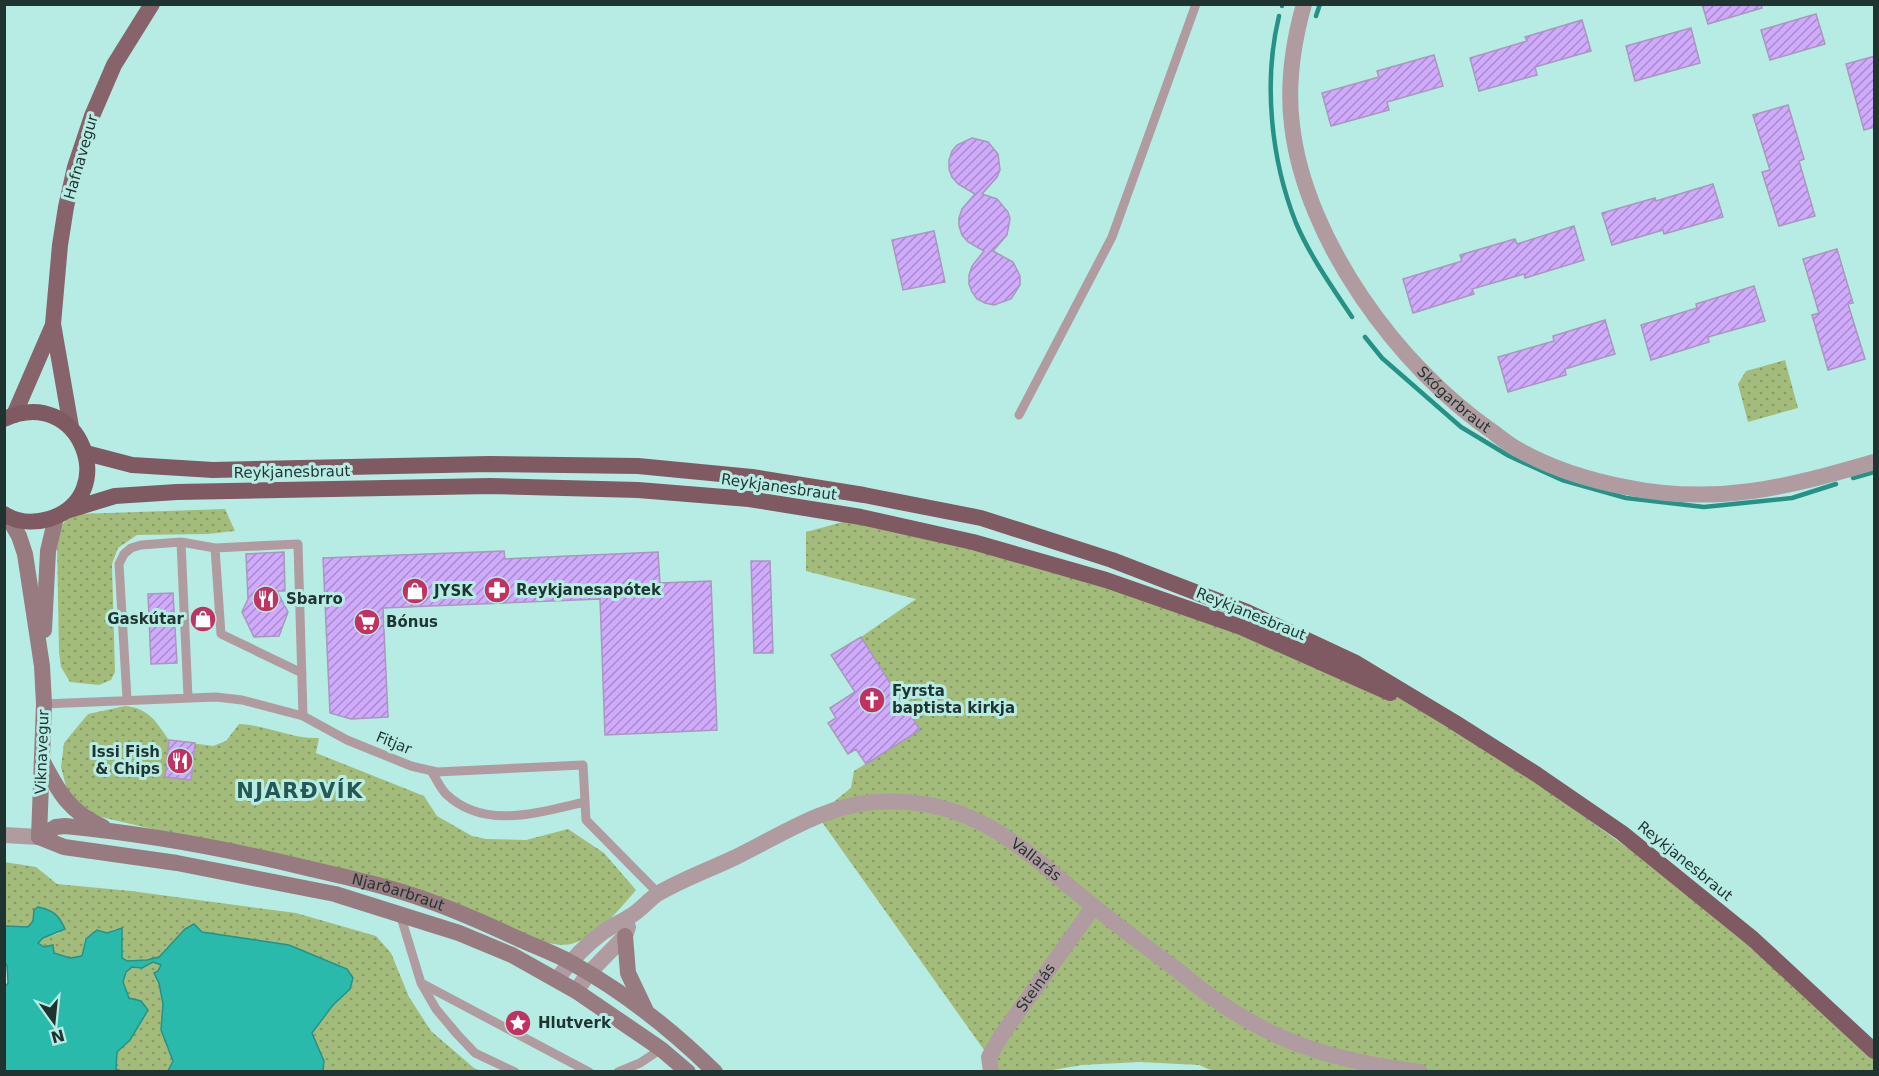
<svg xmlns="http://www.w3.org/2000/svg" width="1879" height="1076" font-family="'DejaVu Sans',sans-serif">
  <defs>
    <pattern id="grass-dots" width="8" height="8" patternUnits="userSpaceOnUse" patternTransform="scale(1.5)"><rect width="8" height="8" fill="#a4bc7b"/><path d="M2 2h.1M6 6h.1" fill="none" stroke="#859a65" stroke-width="1.8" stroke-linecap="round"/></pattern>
    <pattern id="building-hatch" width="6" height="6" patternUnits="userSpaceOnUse" patternTransform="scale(1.5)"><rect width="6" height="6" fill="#d0aafb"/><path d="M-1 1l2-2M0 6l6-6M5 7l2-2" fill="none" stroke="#a88bcc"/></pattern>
  </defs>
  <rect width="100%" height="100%" fill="#b7ece4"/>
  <path fill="url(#grass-dots)" d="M1785 360 1798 408 1748 422 1738 384 1746 371Z
    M225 509 235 531 207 534 137 535 118 548 112 564 115 672 111 680 99 685 70 682 61 667 59 652 57 544 59 529 66 520 78 514Z
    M861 517 973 542 1241 628 1454 722 1753 939 1874 1049V1071L1215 1072 1199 1065 1140 1062 1082 1065 1047 1071H991L989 1057 817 815 851 788 854 771 920 730 861 637 916 599 806 571V532Z
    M125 706C149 708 156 722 169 740L213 746 226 741 239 724C266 725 292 739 319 738L316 753 424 796 437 816 472 836 486 839 526 840 568 829 604 853 636 890C620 909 596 938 571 944 564 946 555 944 547 943L207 842 97 816 68 794 61 767 64 743 88 714Z
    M4 862 36 867 57 884 131 891 296 913 376 936 391 953 409 997 431 1031 474 1068 481 1071H323L324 1061 311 1033 333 1005 350 989 347 969 289 945 201 932 167 947 159 957 147 960 127 961 122 958V929H115L107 933 97 930 85 939 82 956 70 958 54 953 52 945 44 947 37 943 43 938 60 933 33 921 28 927 5 926Z
    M153 962 161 965 158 971 154 973 159 983 163 1004 161 1030 173 1061 168 1071 121 1072 116 1069 117 1052 130 1040 148 1010 141 1001 129 998 123 982 126 971 132 967Z"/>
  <path fill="#29baac" stroke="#269287" stroke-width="1.5" d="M38 907C53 910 59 915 65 929L43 938 38 943 44 947 53 945 54 953 70 958 82 956 86 939 97 930 107 933 122 928V958L127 961 147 960 159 957 185 929 194 924 202 932 289 945 347 969 353 978 350 989 333 1005 312 1033 324 1061 323 1071H168L173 1061 161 1030 163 1004 159 983 154 973 158 971 161 965 153 962 142 968 132 967 126 972 123 982 129 998 141 1001 148 1010 130 1040 117 1052 116 1069 121 1071H5L4 988 8 983 7 966 5 963V926L28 927 33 921 34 910Z"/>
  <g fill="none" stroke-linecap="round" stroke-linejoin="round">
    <path stroke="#269287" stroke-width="4.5" d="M1282 6V4
      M1279 16C1263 82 1271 160 1296 223 1310 256 1332 287 1352 317
      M1316 16 1320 4
      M1365 337 1382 358 1461 427 1509 456 1562 480 1626 498 1704 507 1792 498 1836 484
      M1853 478 1874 472"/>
  </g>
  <path fill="url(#building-hatch)" stroke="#a898bc" stroke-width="1.5" d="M1702 4H1761L1762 8 1708 24Z
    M1816 14 1825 44 1770 60 1761 30Z
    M1582 20 1591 51 1535 67 1537 75 1479 91 1470 58 1527 41 1525 37Z
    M1691 28 1700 63 1635 81 1626 46Z
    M1434 55 1443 86 1387 102 1389 110 1331 126 1322 93 1379 77 1377 71Z
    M1875 56V127L1864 130 1846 64Z
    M1788 105 1804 159 1799 161 1815 216 1779 226 1762 172 1770 170 1753 115Z
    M972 138 988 142 998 154 1000 170 997 177 982 194 997 199 1008 212 1010 219 1007 235 993 251 1013 262 1020 276V285L1011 299 994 305 985 303 977 299 972 292 969 284V275L972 266 984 251 968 242 962 235 959 226V218L962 209 975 194 958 184 952 177 949 169V160L952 151 957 145Z
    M1713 184 1723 217 1664 234 1663 230 1612 245 1602 213 1655 198 1656 201Z
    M1574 226 1584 260 1525 278 1524 274 1472 289 1474 294 1413 313 1403 279 1462 261 1460 255 1515 239 1517 244Z
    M934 231 945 282 903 290 892 240Z
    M1837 249 1853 303 1848 304 1865 359 1828 370 1812 315 1819 313 1803 259Z
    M1754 286 1765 321 1708 337 1709 342 1651 360 1641 325 1697 308 1696 304Z
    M1605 320 1615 354 1565 369 1566 375 1508 392 1498 357 1554 341 1553 336Z
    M504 551 505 559 658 552 660 583 711 581 717 730 605 735 600 599 383 608 388 717 351 719 330 713 323 558Z
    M284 552 285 591H277L288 612 279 636 254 637 242 612 248 599 246 554Z
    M751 561H770L773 653H754Z
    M173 593 177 663 151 664 148 594Z
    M861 637 920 730 866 764 856 749 848 754 828 723 836 718 830 708 855 692 831 655Z
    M169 740 195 743 191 780 165 777Z"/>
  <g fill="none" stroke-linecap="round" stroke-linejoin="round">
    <path stroke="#b09ca0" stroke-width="9" d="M1019 415 1112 237 1196 4
      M181 542 188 697
      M215 548 221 634 302 673
      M127 699 119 564 124 554 131 548 141 545 181 542 215 548 298 544 303 716
      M44 704 216 697 242 700 303 716 347 740 411 766 437 772 583 765 586 820 659 894
      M431 771C436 778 440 788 446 794 485 831 539 812 585 802
      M400 914 421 983 436 1009 457 1034 475 1053 515 1072
      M423 984 589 1072
      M618 1072 640 1063 661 1049"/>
    <g stroke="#b09ca0" stroke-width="16">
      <path id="s1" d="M1304 4C1293 43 1287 85 1292 125 1305 240 1399 368 1493 432 1501 438 1509 445 1519 450 1551 468 1589 480 1625 487 1717 506 1788 487 1874 462"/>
      <path id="s2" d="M557 979C570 962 584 946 602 933 611 926 622 922 632 915 642 909 649 899 659 893 683 879 711 869 736 857 781 835 823 806 874 802 973 795 1021 848 1092 905 1118 926 1145 946 1172 966 1189 979 1205 993 1223 1005 1287 1048 1345 1062 1420 1072"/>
      <path d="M576 991 589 973 625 936 628 927"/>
      <path id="s3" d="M991 1072 989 1057 1001 1036 1094 906"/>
    </g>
    <path stroke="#b09ca0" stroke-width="16" d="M4 835 39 837"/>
    <g stroke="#987b81" stroke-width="16">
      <path d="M8 517 19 536 25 554 42 666 44 704 39 837"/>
      <path d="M44 630 48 551 56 517"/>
      <path d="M43 762C59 793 70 812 103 827"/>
      <path id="s4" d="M39 837 56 827 65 826C148 834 229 849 311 869 350 878 391 887 429 901 460 912 491 926 521 940 537 947 555 954 570 962 623 991 672 1030 715 1072"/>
      <path d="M39 837 64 847 177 863 335 894 459 933 512 955 576 991 661 1049 688 1072"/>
      <path d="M625 936 628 973 646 1011"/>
    </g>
    <path stroke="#87646b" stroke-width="16" d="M14 415 53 325
      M71 427 53 324 60 245 66 207 75 167 92 116 114 65 152 4"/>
    <path stroke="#7f5a62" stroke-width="16" d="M4 419C81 383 122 497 49 519 35 523 18 523 4 514
      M86 453 132 465 213 470 489 464 638 466 752 477 864 495 981 518 1112 560 1247 612 1356 663 1454 722 1536 774 1622 833 1753 939 1874 1051
      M66 511 115 496 177 492 490 486 638 490 749 499 861 517 973 542 1106 580 1241 627 1390 693"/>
  </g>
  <defs>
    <symbol id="pharmacy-disc" viewBox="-11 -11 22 22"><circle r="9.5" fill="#c03262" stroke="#b7ece4"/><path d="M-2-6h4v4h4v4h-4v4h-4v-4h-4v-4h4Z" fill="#fff"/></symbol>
    <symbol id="shop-disc" viewBox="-11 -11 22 22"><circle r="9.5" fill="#c03262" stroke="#b7ece4"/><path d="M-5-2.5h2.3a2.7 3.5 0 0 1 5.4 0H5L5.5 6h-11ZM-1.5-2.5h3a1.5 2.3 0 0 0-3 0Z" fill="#fff"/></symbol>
    <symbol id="restaurant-disc" viewBox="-11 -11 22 22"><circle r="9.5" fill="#c03262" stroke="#b7ece4"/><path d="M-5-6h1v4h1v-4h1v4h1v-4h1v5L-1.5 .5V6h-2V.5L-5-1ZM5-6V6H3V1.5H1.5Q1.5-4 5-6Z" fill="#fff"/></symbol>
    <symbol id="supermarket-disc" viewBox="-11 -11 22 22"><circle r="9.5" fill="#c03262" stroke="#b7ece4"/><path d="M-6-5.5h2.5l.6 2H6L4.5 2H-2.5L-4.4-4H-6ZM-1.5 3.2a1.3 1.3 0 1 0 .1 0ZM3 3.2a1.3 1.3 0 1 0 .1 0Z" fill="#fff"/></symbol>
    <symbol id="church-disc" viewBox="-11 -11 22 22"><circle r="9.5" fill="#c03262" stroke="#b7ece4"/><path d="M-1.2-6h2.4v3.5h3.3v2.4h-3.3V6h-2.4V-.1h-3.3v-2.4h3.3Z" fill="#fff"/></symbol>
    <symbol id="sight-disc" viewBox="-11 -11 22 22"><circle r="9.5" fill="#c03262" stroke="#b7ece4"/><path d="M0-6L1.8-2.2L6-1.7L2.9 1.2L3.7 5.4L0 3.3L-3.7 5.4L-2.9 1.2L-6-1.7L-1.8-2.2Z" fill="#fff"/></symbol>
  </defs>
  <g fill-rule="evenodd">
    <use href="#pharmacy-disc" x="482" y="575" width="30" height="30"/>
    <use href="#shop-disc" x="400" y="576" width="30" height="30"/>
    <use href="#restaurant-disc" x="251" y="584" width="30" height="30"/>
    <use href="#shop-disc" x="188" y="604" width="30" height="30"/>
    <use href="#supermarket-disc" x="352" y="607" width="30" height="30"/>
    <use href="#church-disc" x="857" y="685" width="30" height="30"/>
    <use href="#restaurant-disc" x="165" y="746" width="30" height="30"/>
    <use href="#sight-disc" x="503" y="1008" width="30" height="30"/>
  </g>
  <g text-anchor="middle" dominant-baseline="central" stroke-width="6" stroke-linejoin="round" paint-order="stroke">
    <g font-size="15" fill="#1f3431" stroke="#b7ece4">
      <text transform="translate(81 157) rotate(-74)">Hafnavegur</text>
      <text stroke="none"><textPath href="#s1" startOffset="448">Skógarbraut</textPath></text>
      <text transform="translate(292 472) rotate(-1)">Reykjanesbraut</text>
      <text transform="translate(779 487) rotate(8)">Reykjanesbraut</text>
      <text transform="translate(1251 614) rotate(22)">Reykjanesbraut</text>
      <text transform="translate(394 743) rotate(22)">Fitjar</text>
      <text transform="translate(42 752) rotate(-88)">Viknavegur</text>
      <text stroke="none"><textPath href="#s2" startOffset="546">Vallarás</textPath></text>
      <text transform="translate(1685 861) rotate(39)">Reykjanesbraut</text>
      <text stroke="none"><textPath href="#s4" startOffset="369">Njarðarbraut</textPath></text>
      <text stroke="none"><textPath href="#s3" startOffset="99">Steinás</textPath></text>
    </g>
    <g font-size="15" font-weight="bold" fill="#1f3431" stroke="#b7ece4" text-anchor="start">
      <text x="516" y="590">Reykjanesapótek</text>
      <text x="434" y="591">JYSK</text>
      <text x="286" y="599">Sbarro</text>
      <text x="184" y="619" text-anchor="end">Gaskútar</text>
      <text x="386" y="622">Bónus</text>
      <text x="892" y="691">Fyrsta<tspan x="892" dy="17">baptista kirkja</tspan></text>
      <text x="160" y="752" text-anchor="end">Issi Fish<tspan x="160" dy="17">&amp; Chips</tspan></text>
      <text x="538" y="1023">Hlutverk</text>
    </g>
    <g font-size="21" font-weight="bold" letter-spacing="1.5" fill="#265752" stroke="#b7ece4">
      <text x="300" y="791">NJARÐVÍK</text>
    </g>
  </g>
  <rect width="1879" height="1076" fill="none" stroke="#1f3431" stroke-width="12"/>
  <g transform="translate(54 1022) rotate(165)" stroke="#b7ece4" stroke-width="4.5" paint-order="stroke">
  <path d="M0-4.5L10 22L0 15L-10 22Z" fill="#1f3431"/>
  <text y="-9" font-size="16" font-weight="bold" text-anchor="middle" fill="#1f3431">N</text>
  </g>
</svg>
